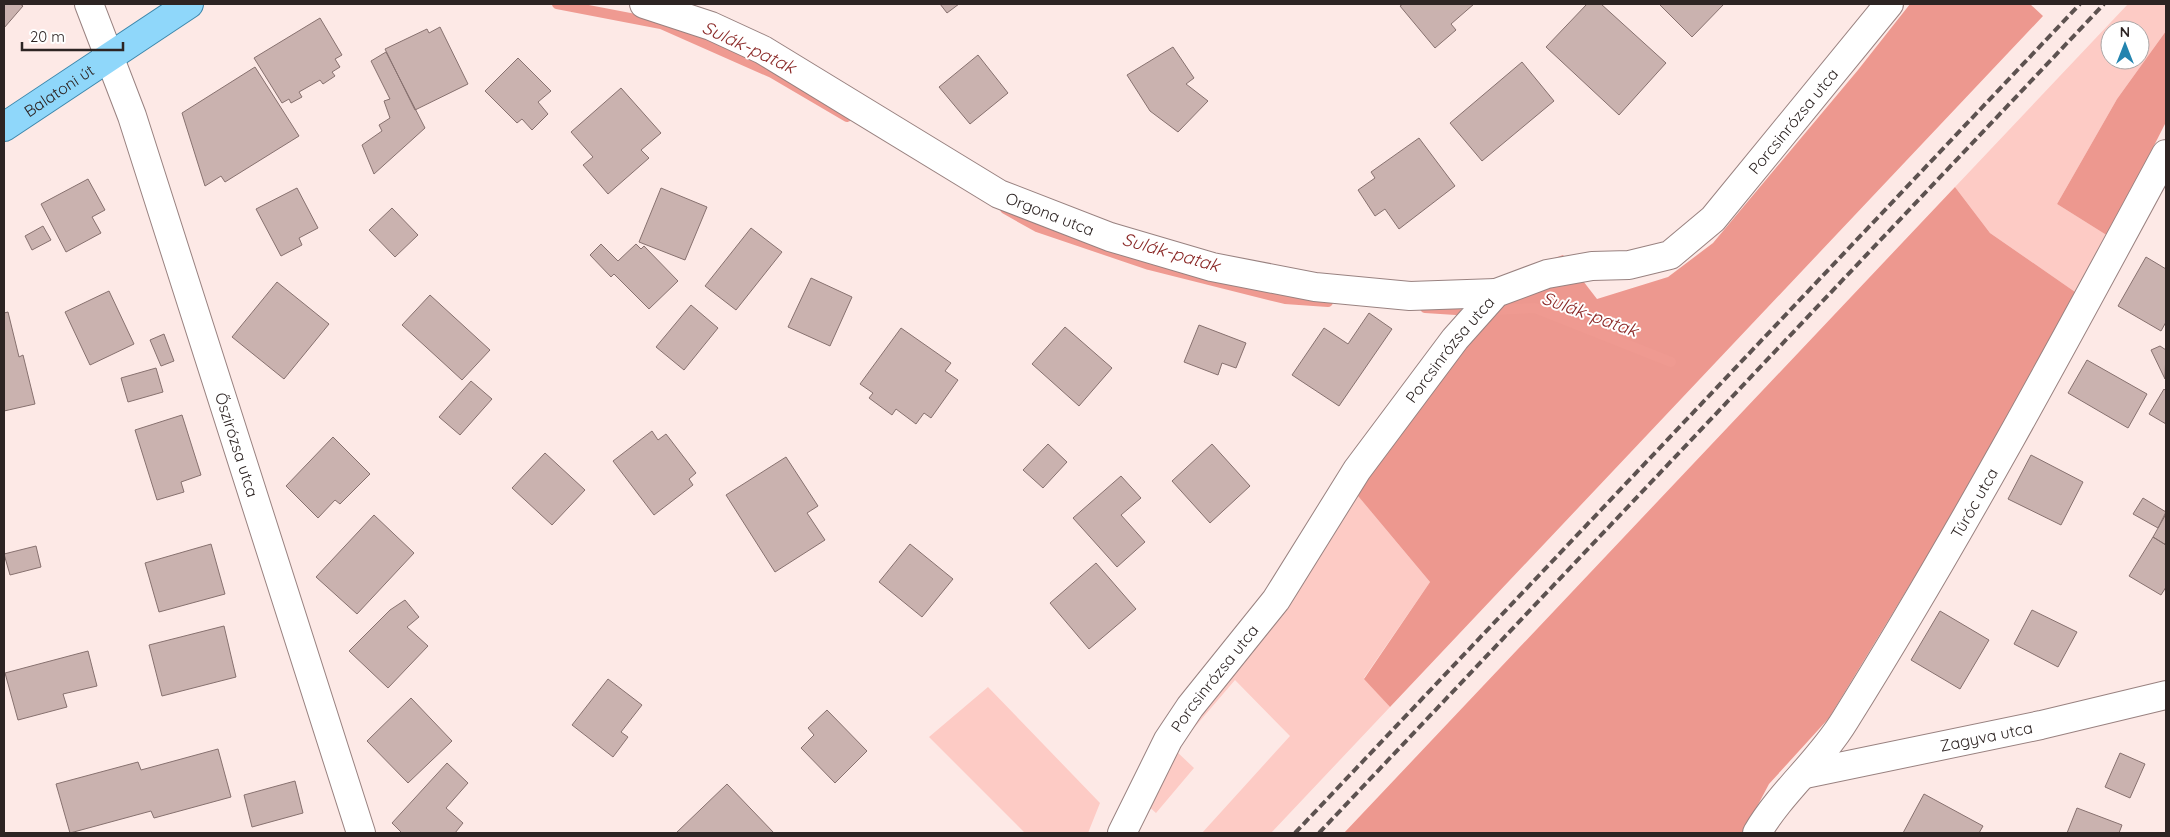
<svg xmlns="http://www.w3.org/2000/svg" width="2170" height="837" font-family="Quicksand,sans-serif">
  <rect width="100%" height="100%" fill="#fde9e6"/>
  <path fill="#fdcbc5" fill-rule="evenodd" d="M2128 4H2166V31L2117 99 2057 204 2108 236 2078 294 1990 233 1955 187ZM2110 30H2140V60H2110Z
    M1353 490 1430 582 1364 678 1390 707 1271 833H1202L1290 736 1235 680 1175 750 1194 768 1156 813 1146 804 1182 729Z
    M988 687 1100 803 1088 833H1025L929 737Z"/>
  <path fill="#ed988f" d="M1910 4H2030L2043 16 1390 707 1364 679 1430 582 1353 490 1492 281 1563 255 1597 299 1668 277 1713 243 1858 70Z
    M2166 31V122L2108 236 2057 204 2117 99Z
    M1955 187 1990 233 2078 294 2005 428 1829 718 1769 784 1743 833H1344Z"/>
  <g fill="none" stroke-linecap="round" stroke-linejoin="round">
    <path stroke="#ef9a91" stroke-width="10" d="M557 4 661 24 772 73 847 117
      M1005 209 1037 227 1149 265 1285 299 1328 302
      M1425 308 1456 310
      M1497 310 1535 308 1671 362"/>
  </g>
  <path fill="#cab2af" stroke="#87716f" d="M4 4H20L23 6 4 28Z
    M940 4H959L947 13Z
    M1403 4H1474L1451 24 1456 30 1435 48 1400 6Z
    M1587 4H1601L1666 63 1619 115 1546 47Z
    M1659 4H1724L1692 37Z
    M320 18 342 55 335 59 340 67 332 72 335 76 323 84 320 80 299 92 302 97 291 103 289 99 282 103 254 58Z
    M440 27 468 84 415 110 385 49 427 29 429 33Z
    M1173 47 1194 78 1186 84 1208 101 1178 132 1150 111 1127 75Z
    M386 52 425 128 374 174 362 145 382 131 379 125 390 118 384 101 390 99 371 61Z
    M978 55 1008 93 970 124 939 87Z
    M518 58 551 91 538 102 548 114 532 130 522 119 517 123 485 91Z
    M1522 62 1554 101 1482 161 1450 123Z
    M255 67 299 136 225 182 221 176 205 186 182 113Z
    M621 88 661 133 641 150 649 158 608 194 583 165 593 157 571 132Z
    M1419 138 1455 186 1399 229 1385 209 1375 216 1358 190 1375 178 1371 172Z
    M88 179 105 210 92 217 101 233 66 252 41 204Z
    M297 188 318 228 299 238 302 245 281 256 256 209Z
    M661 188 707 207 685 260 639 242Z
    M392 208 418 235 395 257 369 230Z
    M43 226 51 240 32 250 25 236Z
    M751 228 782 252 736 310 705 286Z
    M601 244 618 261 636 244 641 249 644 246 678 281 649 309 614 274 611 277 590 255Z
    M2146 257 2166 269V322L2161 331 2118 306Z
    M811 278 852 297 830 346 788 327Z
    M277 282 329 324 284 379 232 337Z
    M109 291 134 344 90 365 65 312Z
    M430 295 490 350 462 380 402 325Z
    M691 305 718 328 684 370 656 347Z
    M8 312 19 357 23 355 35 404 4 411V313Z
    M1369 313 1392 329 1339 406 1292 375 1324 328 1348 344Z
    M1199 325 1246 343 1236 368 1222 363 1218 375 1184 362Z
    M1065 327 1112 368 1079 406 1032 364Z
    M901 328 951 363 945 371 958 380 931 418 924 413 916 424 896 409 892 415 869 398 873 393 860 384Z
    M164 334 174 361 161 366 150 340Z
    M2160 346 2166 350 2165 379 2151 350Z
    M2087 360 2147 394 2128 428 2068 393Z
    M156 368 163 392 128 402 121 378Z
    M471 381 492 399 460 435 439 417Z
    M2164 389 2166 391V424L2149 414Z
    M182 415 201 475 181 482 184 492 157 500 135 430Z
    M652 431 658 440 666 434 696 473 689 479 693 485 654 515 613 461Z
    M333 437 370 474 340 504 335 500 318 518 286 486Z
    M1048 444 1067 462 1043 488 1023 470Z
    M1212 444 1250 486 1210 523 1172 481Z
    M545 453 585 490 552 525 512 488Z
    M2031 455 2083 482 2061 525 2008 499Z
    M786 457 818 506 807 513 825 540 775 572 726 495Z
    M1121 476 1141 498 1121 515 1145 542 1117 567 1073 518Z
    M2143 498 2166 512 2158 528 2133 514Z
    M2166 514V545L2153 537Z
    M374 515 414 553 357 614 316 577Z
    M2153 537 2166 545V587L2161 595 2129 576Z
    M211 544 225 594 159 612 145 563Z
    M910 544 953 579 922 617 879 582Z
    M36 546 41 567 10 575 4 554Z
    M1096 563 1136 609 1089 649 1050 603Z
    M405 600 419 617 407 627 428 646 388 688 349 651 390 610Z
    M2032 610 2077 632 2058 667 2014 644Z
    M1940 611 1989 640 1960 689 1911 660Z
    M224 626 236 677 162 696 149 645Z
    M88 651 97 686 63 694 67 707 18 720 5 673Z
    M608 679 642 705 621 732 628 737 613 757 572 725Z
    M411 698 452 741 408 783 367 741Z
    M827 710 867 751 835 783 801 748 814 735 808 728Z
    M218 749 231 797 154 818 151 811 70 833 56 784 138 762 141 770Z
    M2120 753 2145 764 2130 798 2105 787Z
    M447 763 468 783 446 808 463 823 455 833H402L392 823Z
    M295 781 303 813 252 827 244 795Z
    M727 784 774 833H676Z
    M1924 794 1983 826 1979 833H1903Z
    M2077 808 2122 825 2119 833H2067Z"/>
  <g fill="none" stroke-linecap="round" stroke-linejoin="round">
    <defs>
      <g id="minor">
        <path id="s1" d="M89 4 132 116 361 833"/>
        <path id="s2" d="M644 4 711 26 763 50 999 194 1110 237 1212 267 1315 287 1410 296 1496 293"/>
        <path id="s3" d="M1805 774 2041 725 2166 695"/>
        <path id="s4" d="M1122 833 1168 740 1190 707 1276 600 1357 470 1455 339 1496 293 1547 274 1592 266 1629 265 1670 255 1713 219 1889 4"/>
        <path id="s5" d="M1757 833C1781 792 1820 761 1845 720 1960 536 2063 345 2166 154"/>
      </g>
      <g id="major">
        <path id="s6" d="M4 127 189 4"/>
      </g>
    </defs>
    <use href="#minor" stroke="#998280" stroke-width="30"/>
    <use href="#major" stroke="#3c87ac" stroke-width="30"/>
    <use href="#minor" stroke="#fff" stroke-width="28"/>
    <use href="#major" stroke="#8fd7fa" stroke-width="28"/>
    <path stroke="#5d5250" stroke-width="4" stroke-dasharray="8 4" stroke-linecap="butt" d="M1295 833 2080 4
      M1319 833 2104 4"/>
  </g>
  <g text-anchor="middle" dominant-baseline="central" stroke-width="4" stroke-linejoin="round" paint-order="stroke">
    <g font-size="16" fill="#2d2423" stroke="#fff">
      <text stroke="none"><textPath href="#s6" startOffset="66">Balatoni út</textPath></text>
      <text stroke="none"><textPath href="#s4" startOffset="1021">Porcsinrózsa utca</textPath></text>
      <text stroke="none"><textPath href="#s2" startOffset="459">Orgona utca</textPath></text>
      <text stroke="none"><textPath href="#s4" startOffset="586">Porcsinrózsa utca</textPath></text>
      <text stroke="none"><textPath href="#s1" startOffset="465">Őszirózsa utca</textPath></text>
      <text stroke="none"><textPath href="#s5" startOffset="396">Túróc utca</textPath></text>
      <text stroke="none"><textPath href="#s4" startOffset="181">Porcsinrózsa utca</textPath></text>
      <text stroke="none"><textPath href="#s3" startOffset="185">Zagyva utca</textPath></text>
    </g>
    <g font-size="18" font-style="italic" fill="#8b2927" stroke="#fff">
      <text transform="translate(749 47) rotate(25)">Sulák-patak</text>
      <text transform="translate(1171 252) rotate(16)">Sulák-patak</text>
      <text transform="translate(1590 314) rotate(20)">Sulák-patak</text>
    </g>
  </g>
  <rect width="2170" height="837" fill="none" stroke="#2d2423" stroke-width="10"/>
  <g transform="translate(2125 45)"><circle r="24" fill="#ffffff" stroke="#aba7a7"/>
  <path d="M0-4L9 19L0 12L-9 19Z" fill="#2384af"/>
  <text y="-8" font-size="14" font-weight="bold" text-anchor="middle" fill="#2d2423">N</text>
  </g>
  <path d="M22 42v8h101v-8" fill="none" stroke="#2d2423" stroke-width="2.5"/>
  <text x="30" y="42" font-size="15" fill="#2d2423" stroke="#ffffff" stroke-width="4" paint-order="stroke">20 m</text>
</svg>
